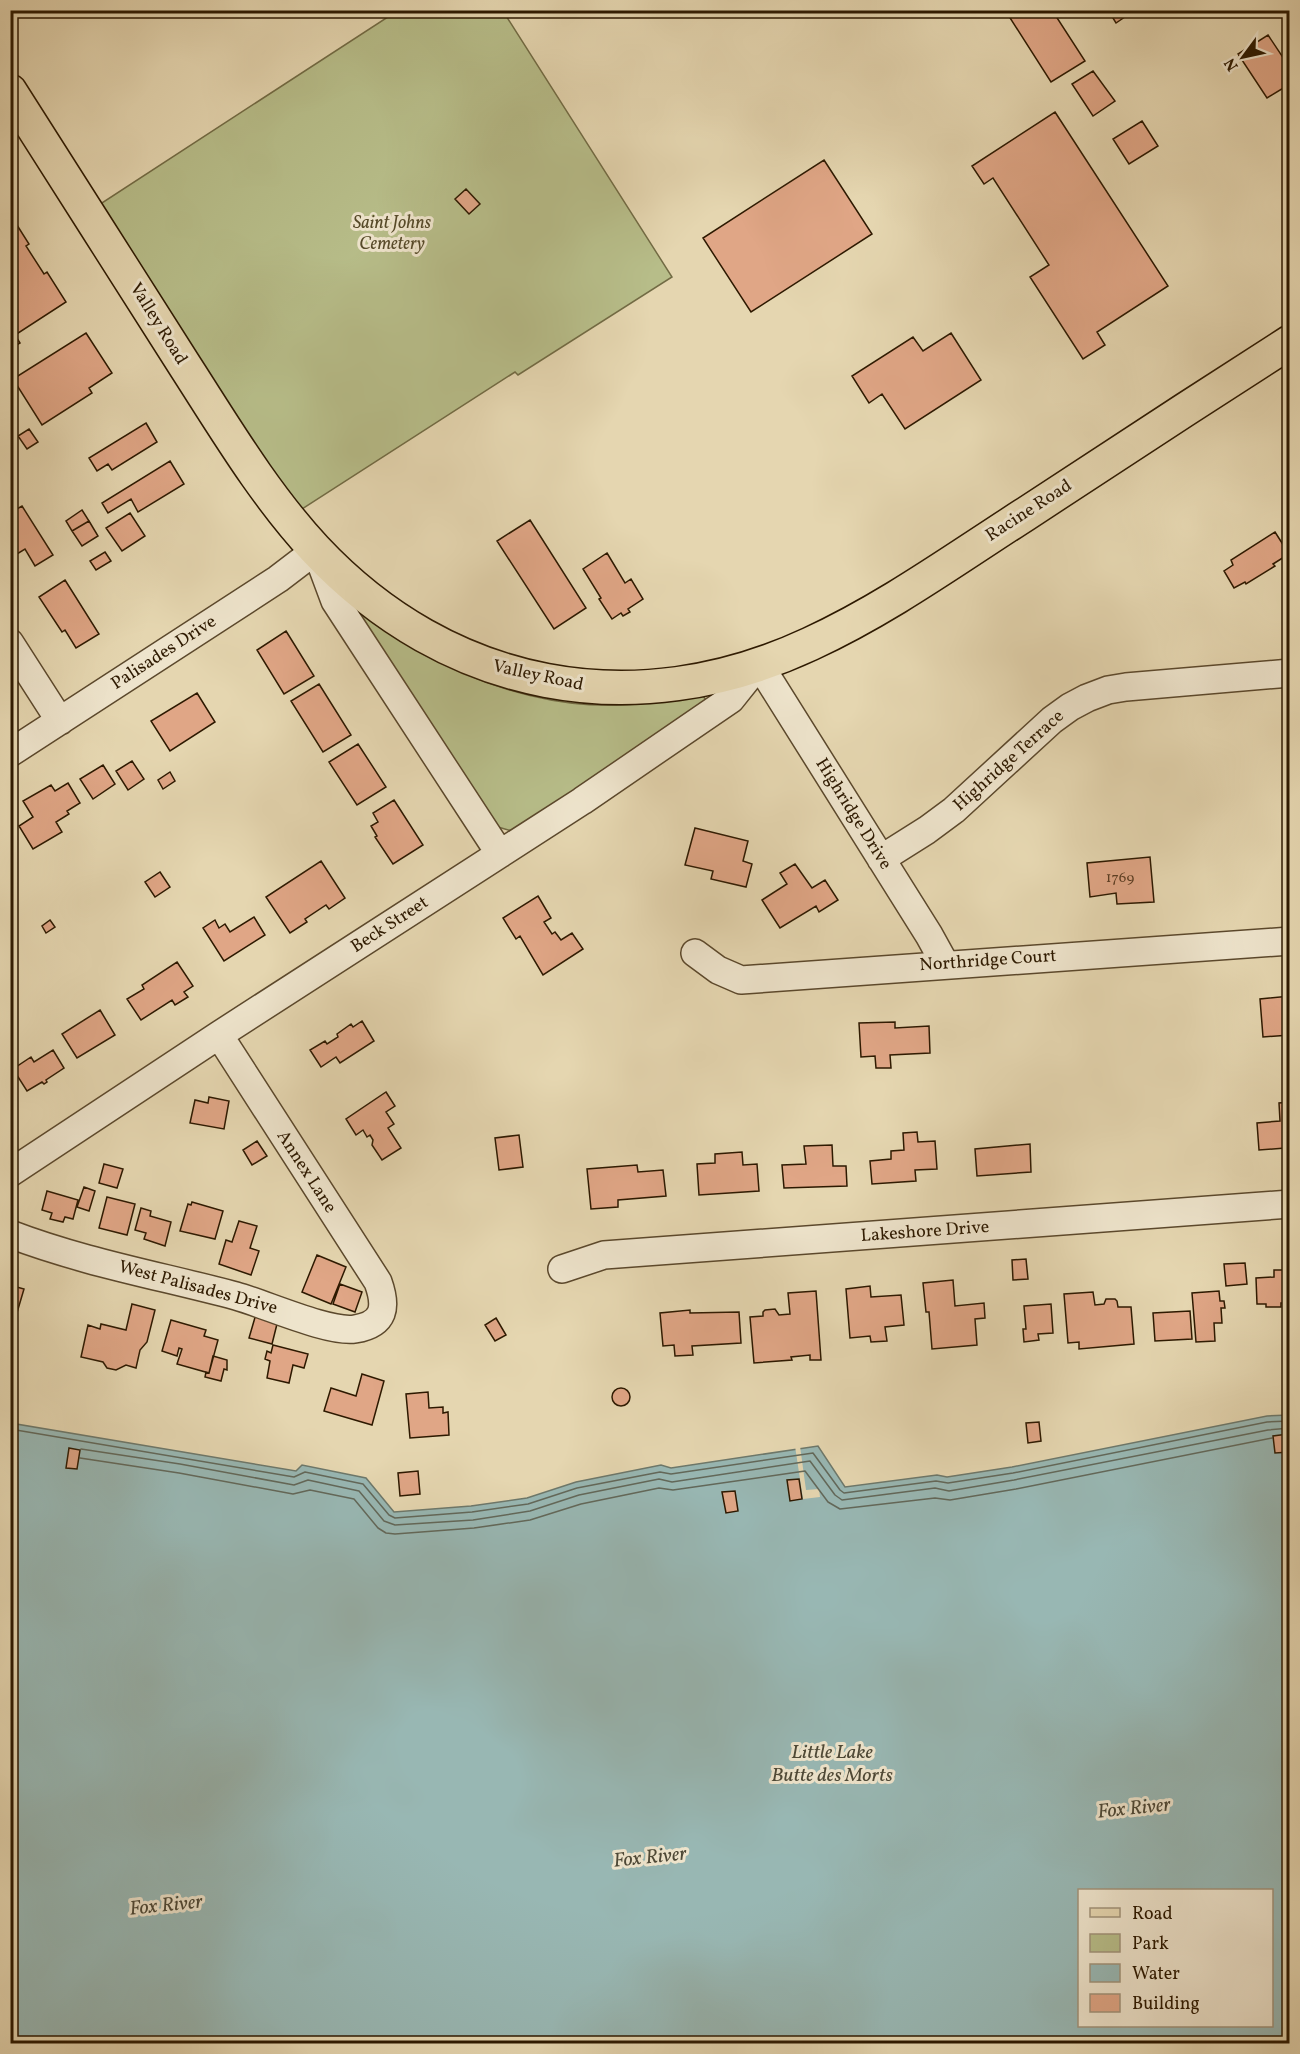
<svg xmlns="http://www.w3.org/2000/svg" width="1300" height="2054" font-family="Vollkorn,serif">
  <rect width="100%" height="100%" fill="#e5d6b0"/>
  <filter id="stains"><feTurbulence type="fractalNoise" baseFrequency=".00333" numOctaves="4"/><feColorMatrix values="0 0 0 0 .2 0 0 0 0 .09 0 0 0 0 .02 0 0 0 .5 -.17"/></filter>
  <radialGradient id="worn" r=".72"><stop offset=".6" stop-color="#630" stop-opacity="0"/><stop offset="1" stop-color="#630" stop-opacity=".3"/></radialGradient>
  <path fill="#b7bd89" stroke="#726b44" stroke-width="1.5" d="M397 11H503L672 277 518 375 515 372 288 518 88 212Z
    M348 604C379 623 410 644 442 662 496 691 562 708 623 705 648 704 672 699 696 695L703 696 706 700 705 706 512 831 498 827Z"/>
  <path fill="#98b7b3" stroke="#6d786b" stroke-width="1.5" fill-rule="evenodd" d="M1289 1415V2043H11L10 1423 296 1471 302 1465 366 1478 394 1512 471 1506 527 1498 576 1482 661 1465 671 1468 818 1446 845 1487 937 1475 947 1477 1012 1467 1267 1416ZM1080 1890H1272V2026H1080Z"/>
  <path fill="#e5d6b0" d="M795 1446H800L806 1490 819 1489 820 1497 803 1499Z"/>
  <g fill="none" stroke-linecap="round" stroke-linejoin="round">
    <path stroke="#62685a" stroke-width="1.5" d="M10 1429 294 1477 305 1472 363 1484 389 1515 395 1518 472 1512 528 1504 577 1488 660 1472 671 1474 813 1453 840 1490 844 1493 936 1481 948 1483 1013 1473 1267 1422 1290 1421
      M81 1449 180 1464 294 1485 308 1480 359 1491 384 1521 395 1525 473 1520 530 1511 579 1495 659 1479 672 1482 810 1461 835 1495 842 1500 935 1488 949 1491 1014 1480 1268 1430 1290 1428
      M80 1458 179 1473 293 1494 310 1490 354 1499 378 1528 386 1533 395 1534 474 1528 530 1520 581 1504 659 1488 673 1490 805 1471 828 1502 840 1509 935 1498 950 1500 1016 1489 1272 1438"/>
  </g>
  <path fill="#e0a686" stroke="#2d1900" stroke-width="1.5" d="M1005 10H1052L1085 61 1051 82Z
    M1108 10H1135L1116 23Z
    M1268 35 1290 68V84L1267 98 1238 54Z
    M1093 71 1115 101 1093 116 1072 84Z
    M1055 112 1168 286 1097 332 1105 345 1083 359 1030 277 1049 265 993 178 984 184 972 166Z
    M1142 121 1158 146 1129 164 1113 139Z
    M824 160 872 234 751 312 703 238Z
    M466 189 480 204 469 214 455 199Z
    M10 214 29 244 26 246 44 274 47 272 66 302 15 335 20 343 10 349Z
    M86 333 112 373 89 388 92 393 42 425 13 379Z
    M951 333 981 380 905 429 882 394 869 403 852 376 913 337 923 351Z
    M146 423 157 442 112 470 108 464 97 471 89 458Z
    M29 429 38 442 27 449 18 436Z
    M170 461 184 484 138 512 131 499 108 513 102 503Z
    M22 506 53 555 35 566 25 549 17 554 10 543V513Z
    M82 510 89 521 72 531 66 521Z
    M130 513 145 536 122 551 106 528Z
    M530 520 586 608 554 629 497 541Z
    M89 521 98 536 82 546 72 531Z
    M1275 532 1289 554 1273 564 1275 566 1246 584 1245 582 1234 588 1224 571 1233 565 1231 560Z
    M105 552 111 561 96 570 90 561Z
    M607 553 625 583 631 579 643 599 628 609 630 612 623 616 621 613 612 619 599 599 601 598 583 569Z
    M65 580 99 634 76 648 65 630 62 632 39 597Z
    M286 631 314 676 284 694 257 650Z
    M319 684 351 735 323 752 291 701Z
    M197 693 215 722 170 751 151 721Z
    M358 744 386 787 357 805 329 762Z
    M132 761 144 779 128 790 116 771Z
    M103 765 115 784 93 799 80 779Z
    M170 772 175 781 163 789 158 780Z
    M68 783 80 803 67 811 69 814 56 822 62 832 33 849 19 826 33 817 23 801 51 785 55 791Z
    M394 800 423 845 393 864 375 837 377 836 371 826 378 822 373 813Z
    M695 828 748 841 743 861 752 864 746 887 711 879 713 871 685 865Z
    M1150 857 1154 902 1117 904 1116 893 1090 897 1087 863Z
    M321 861 345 898 329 909 326 905 305 919 307 922 290 933 266 897Z
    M795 864 812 888 825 880 838 900 819 912 816 906 780 928 762 900 787 884 780 873Z
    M160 872 170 887 155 897 145 882Z
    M538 896 551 918 544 922 552 934 555 932 561 940 572 933 583 949 543 975 520 936 516 939 503 918Z
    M254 917 265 935 224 961 203 928 215 920 219 928 225 924 230 932Z
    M50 920 55 927 46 933 42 926Z
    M177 962 193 986 184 992 188 997 175 1005 172 1000 141 1020 127 999 144 989 142 985Z
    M1290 996V1035L1263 1037 1260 999Z
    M100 1010 115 1035 77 1058 62 1034Z
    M362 1021 374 1041 340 1063 336 1057 321 1067 310 1050 325 1041 327 1044 338 1037 337 1034 351 1024 353 1027Z
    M895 1022V1028L929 1026 930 1053 890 1055 891 1068H876L875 1056 861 1057 859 1023Z
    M53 1050 64 1068 46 1080 47 1082 44 1084 42 1082 27 1091 13 1069 31 1057 34 1062Z
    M386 1092 395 1106 386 1112 394 1124 388 1128 401 1148 382 1160 372 1145 373 1140 370 1135 367 1137 363 1130 356 1135 346 1119Z
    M209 1097 229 1101 224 1129 190 1123 195 1100 208 1103Z
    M1290 1102V1144H1285V1148L1259 1150 1257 1123 1280 1121 1279 1103Z
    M917 1132 918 1142 935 1141 937 1169 915 1170 916 1181 872 1184 870 1161 891 1159V1151L904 1150 903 1133Z
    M519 1135 523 1167 499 1170 495 1138Z
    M257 1141 267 1156 252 1165 243 1150Z
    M1030 1144 1031 1172 977 1176 975 1149Z
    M832 1145 833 1166H846L847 1186 784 1188 782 1165 806 1164 804 1146Z
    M742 1152 743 1165 757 1164 759 1191 699 1195 697 1164 715 1163V1154Z
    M104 1164 123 1169 117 1188 99 1183Z
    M637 1165 638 1172 663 1170 666 1196 618 1200V1207L591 1209 587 1169Z
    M84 1187 95 1191 89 1211 77 1207Z
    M47 1191 78 1200 73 1219 65 1217 63 1222 50 1219 52 1213 42 1210Z
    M107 1197 135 1204 127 1235 99 1228Z
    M192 1202 223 1211 215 1239 180 1231 188 1204 191 1205Z
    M141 1208 151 1211 150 1216 171 1222 165 1246 144 1239 146 1233 135 1230Z
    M239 1221 257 1226 250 1248 259 1251 251 1275 219 1264 226 1240 232 1242Z
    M317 1255 346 1267 331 1304 302 1292Z
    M1026 1259 1028 1279 1013 1280 1012 1260Z
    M1245 1263 1247 1284 1226 1286 1224 1264Z
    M10 1270 17 1271 13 1286 24 1289 16 1316 10 1314Z
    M1274 1270H1290V1303H1281V1307H1266V1304H1257L1256 1278 1274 1277Z
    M953 1280 955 1306 984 1303 985 1318 975 1319 977 1345 932 1349 929 1312H926L923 1283Z
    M340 1284 362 1292 355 1312 333 1304Z
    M870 1286 871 1297 901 1295 904 1325 885 1327 887 1341 871 1342 870 1336 850 1338 846 1289Z
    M816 1291 821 1360H810V1355L791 1357 792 1360 754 1363 750 1317 763 1316V1312L765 1310 775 1309 779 1315 790 1314 788 1293Z
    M1219 1291 1220 1301H1224L1225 1308H1221L1222 1323H1214L1215 1341 1196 1342 1192 1293Z
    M1093 1292 1095 1305 1104 1304 1106 1299H1115L1117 1301 1118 1307H1131L1134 1344 1079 1349V1342L1068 1343 1064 1294Z
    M132 1304 155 1310 147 1342 140 1350 136 1368 126 1365 116 1370 107 1368 103 1362 81 1357 88 1325 100 1329 101 1324 126 1330Z
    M1051 1304 1053 1333 1038 1334 1039 1340 1024 1342 1023 1329H1026L1024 1306Z
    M690 1310V1313L739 1312 741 1343 692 1346 693 1355 675 1356 674 1345 663 1346 660 1313Z
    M1190 1311 1192 1339 1155 1341 1153 1313Z
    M256 1314 278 1320 272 1344 249 1338Z
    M496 1318 506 1335 495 1341 485 1325Z
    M171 1320 206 1330 204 1336 218 1340 209 1373 177 1364 182 1349 179 1348 177 1356 162 1351Z
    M273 1345 308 1354 304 1368 293 1365 289 1383 267 1378 270 1361 265 1359 267 1351 271 1353Z
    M213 1356 227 1360V1370L224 1369 221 1381 205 1377 206 1372 209 1373Z
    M362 1374 384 1381 372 1425 324 1411 331 1388 356 1396Z
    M612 1397a9 9 0 1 1 18 0a9 9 0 1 1-18 0Z
    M428 1392 429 1408 443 1407V1413L448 1412 449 1435 410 1438 406 1394Z
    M1039 1422 1041 1441 1028 1443 1026 1423Z
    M1288 1434 1290 1452 1275 1453 1273 1436Z
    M69 1448 80 1450 77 1469 66 1468Z
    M418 1471 420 1494 400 1496 398 1473Z
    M799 1479 802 1499 790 1501 787 1480Z
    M735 1491 738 1511 726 1513 722 1492Z"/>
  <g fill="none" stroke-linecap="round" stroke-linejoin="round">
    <defs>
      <path id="minor" d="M10 643 60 721
        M10 753 278 579 316 550 335 601 500 854
        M881 859 927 830 954 810 1052 720 1070 707 1087 698 1108 690 1126 687 1290 673
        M695 953 718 970 741 980 1290 941
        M10 1173 219 1035 582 801 731 699 759 664 929 935 945 964
        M10 1234C83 1262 161 1276 236 1296 265 1304 329 1333 355 1329 385 1324 387 1307 378 1282L219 1035
        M562 1269 604 1255 1290 1204"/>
      <path id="major" d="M10 91C69 183 126 274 185 366 225 428 264 494 315 549 448 691 634 726 810 644 886 609 954 560 1024 515 1112 457 1201 399 1290 342"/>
    </defs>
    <use href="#minor" stroke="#5b482c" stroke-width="30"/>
    <use href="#major" stroke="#2d1900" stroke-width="36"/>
    <use href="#minor" stroke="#eee4cc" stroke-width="27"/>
    <use href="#major" stroke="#e5d6b0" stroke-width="33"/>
  </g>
  <g text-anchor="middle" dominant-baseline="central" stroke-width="6" stroke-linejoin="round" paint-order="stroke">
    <g font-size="15" fill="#5a3c22">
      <text x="1120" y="878">1769</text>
    </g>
    <g font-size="18" font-style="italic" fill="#564a29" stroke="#eee4cc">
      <text x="392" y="223">Saint Johns<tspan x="392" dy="21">Cemetery</tspan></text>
    </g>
    <g font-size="18" fill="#2d1900" stroke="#eee4cc">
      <text transform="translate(158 324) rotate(58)">Valley Road</text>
      <text transform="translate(1029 511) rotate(-33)">Racine Road</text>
      <text transform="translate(164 653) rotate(-33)">Palisades Drive</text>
      <text transform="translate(538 676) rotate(12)">Valley Road</text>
      <text transform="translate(1009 761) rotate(-42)">Highridge Terrace</text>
      <text transform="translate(853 814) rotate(58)">Highridge Drive</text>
      <text transform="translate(390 925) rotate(-33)">Beck Street</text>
      <text transform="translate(988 961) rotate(-4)">Northridge Court</text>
      <text transform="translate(306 1172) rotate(57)">Annex Lane</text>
      <text transform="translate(925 1232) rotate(-4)">Lakeshore Drive</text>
      <text transform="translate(198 1288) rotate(15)">West Palisades Drive</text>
    </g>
    <g font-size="20" font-style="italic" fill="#4d4836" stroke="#eee4cc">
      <text x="832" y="1753">Little Lake<tspan x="832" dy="23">Butte des Morts</tspan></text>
      <text transform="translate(1134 1809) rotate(-6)">Fox River</text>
      <text transform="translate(650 1858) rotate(-6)">Fox River</text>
      <text transform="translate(166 1906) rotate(-6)">Fox River</text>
    </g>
  </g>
  <rect width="1300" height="2054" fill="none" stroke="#e5d6b0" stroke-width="36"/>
  <rect x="12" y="12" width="1276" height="2030" fill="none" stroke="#2d1900" stroke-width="3"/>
  <rect x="18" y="18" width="1264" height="2018" fill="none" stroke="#2d1900" stroke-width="1.5"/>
  <rect x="1078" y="1889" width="195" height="138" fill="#eee4cc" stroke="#a1937a" stroke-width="1.5"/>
  <rect x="1090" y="1908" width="30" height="9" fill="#e5d6b0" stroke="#a1937a" stroke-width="1.5"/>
  <text x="1132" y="1919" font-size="18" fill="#2d1900">Road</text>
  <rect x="1090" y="1934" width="30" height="18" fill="#b7bd89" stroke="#a1937a" stroke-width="1.5"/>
  <text x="1132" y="1949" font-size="18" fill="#2d1900">Park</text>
  <rect x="1090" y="1964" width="30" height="18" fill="#98b7b3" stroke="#a1937a" stroke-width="1.5"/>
  <text x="1132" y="1979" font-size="18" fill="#2d1900">Water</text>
  <rect x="1090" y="1994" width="30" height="18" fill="#e0a686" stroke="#a1937a" stroke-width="1.5"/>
  <text x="1132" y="2009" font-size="18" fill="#2d1900">Building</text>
  <g transform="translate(1243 57) rotate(237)" stroke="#eee4cc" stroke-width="4.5" paint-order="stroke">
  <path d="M0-4.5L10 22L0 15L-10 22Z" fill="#2d1900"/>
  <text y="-9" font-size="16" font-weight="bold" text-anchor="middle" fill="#2d1900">N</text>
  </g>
  <rect width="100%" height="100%" filter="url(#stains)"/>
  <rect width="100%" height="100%" fill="url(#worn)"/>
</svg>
